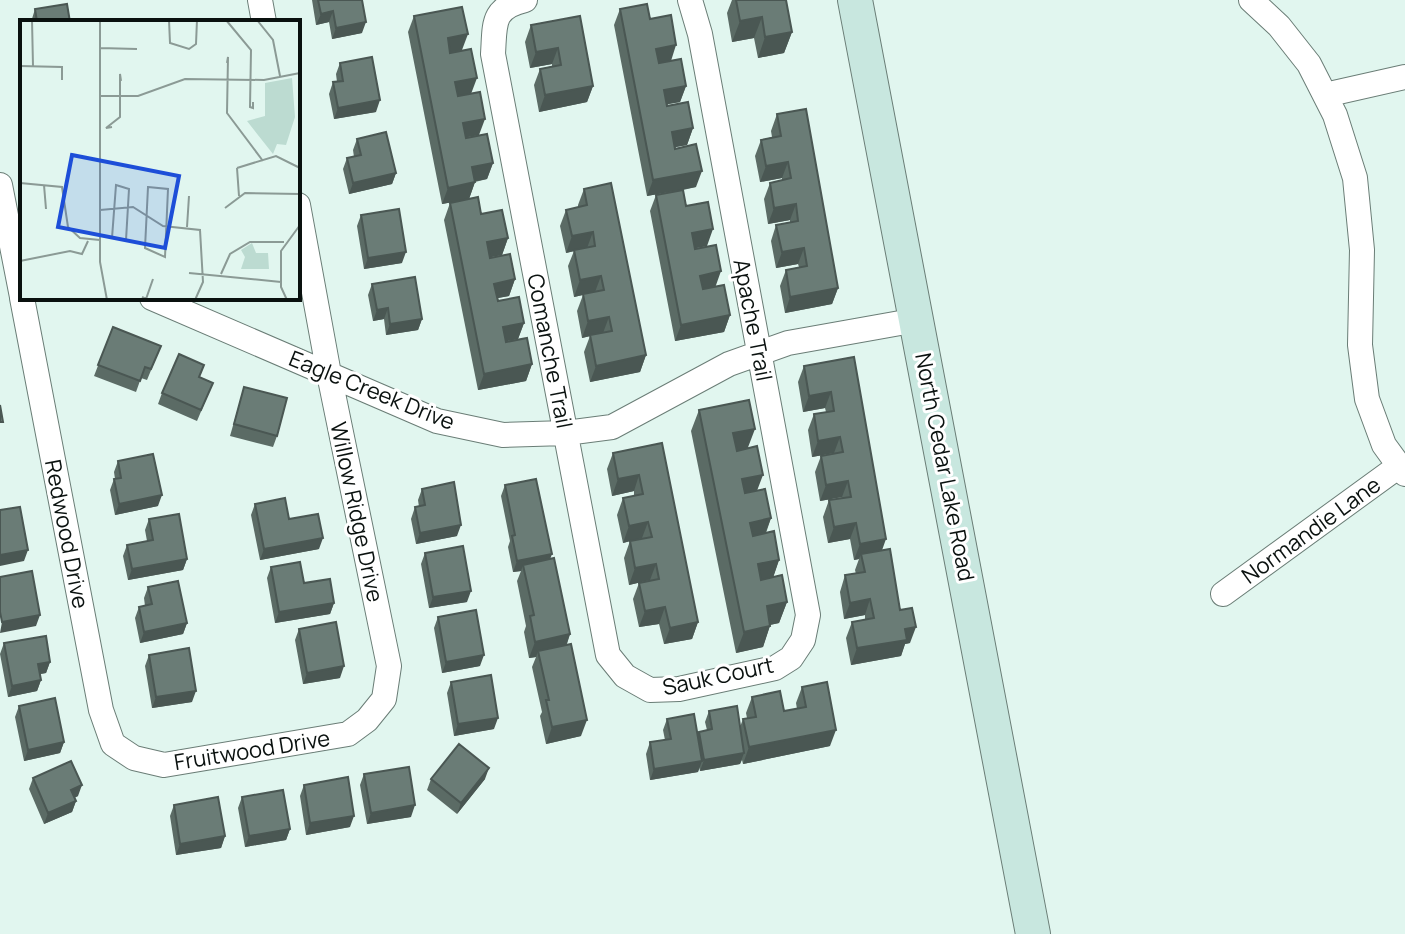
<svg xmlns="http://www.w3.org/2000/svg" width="1405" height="934" font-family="Manrope,sans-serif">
  <rect width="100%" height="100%" fill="#e1f6ef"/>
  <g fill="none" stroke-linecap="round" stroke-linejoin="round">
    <defs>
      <path id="street" d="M260 0 264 22
        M525 0C491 8 495 25 493 54L608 655 625 676 650 690 679 689 775 668 791 658 803 640 808 615 700 34 690 0
        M1251 0 1279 26 1309 64 1335 115 1355 178 1362 250 1360 345 1367 399 1384 445 1405 474
        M1325 95 1405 77
        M0 185 22 297
        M22 298 101 710 113 744 134 758 164 765 348 734 367 720 384 699 389 666 329 374 298 205
        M152 298 437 421 503 435 566 433 612 427 729 364 788 343 917 320
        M1223 594 1399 466"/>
      <path id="secondary" d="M855 0 1033 934"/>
    </defs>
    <use href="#street" stroke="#6a7d76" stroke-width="26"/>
    <use href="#secondary" stroke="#6a7d76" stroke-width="36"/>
    <use href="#street" stroke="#fff" stroke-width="24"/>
    <use href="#secondary" stroke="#c8e7df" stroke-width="34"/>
  </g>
  <path fill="#5b6b65" d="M312 0H362V33L332 39 329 22 316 25Z
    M732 0H786L792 32 784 53 758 58 754 38 732 42 727 13Z
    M35 9 70 22H31Z
    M620 9 650 19 671 61 686 86 680 102 667 104 693 128 687 145 674 147 696 187 683 190 686 206 707 246 694 248 730 315 724 332 675 341 650 211 656 195 675 191 647 196 614 25Z
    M414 16 462 50 479 135 466 137 493 163 487 179 475 182 469 199 442 204 408 32Z
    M580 16 593 86 587 102 539 112 534 85 540 69 552 66V64L530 68 525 42 531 25Z
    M340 63 376 112 334 119 329 94 333 82H337L336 74Z
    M777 114 838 288 832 304 785 313 780 286 786 270 799 267 798 264 776 268 771 241 776 225 790 222V220L768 224 764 199 770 183 782 180V178L760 182 755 156 761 140 772 137 771 131Z
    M357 139 396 173 392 184 349 194 343 169 347 158 354 157 353 150Z
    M584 189 646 355 640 372 590 382 584 352 590 336 582 338 577 311 583 295 574 297 568 266 574 251 566 253 560 226 566 210 578 207V205Z
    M450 203 481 214 508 238 502 255 490 257 515 279 509 296 497 298 498 301 524 323 518 339 506 341 532 364 526 381 478 390 444 220Z
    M361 215 402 263 364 269 357 226Z
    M372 284 422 319 418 330 386 335 384 319 373 321 368 295Z
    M113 327 161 346 147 380 141 378 136 392 94 376Z
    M854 357 882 550 910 643 905 644 901 656 851 665 846 638 852 622 865 620V615L844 619 840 592 845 575 856 574 855 570 859 559 854 560 850 539 828 543 823 517 829 500 842 497 820 501 815 472 821 456 834 453 812 457 808 430 814 414 826 412 825 408 803 412 798 382 804 366Z
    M199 377 213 383 197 421 158 404 162 393Z
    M244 387 277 436 273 447 230 436Z
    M699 410 748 448 757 490 771 518 766 533 779 560 773 577 787 602 779 623 770 625 763 647 736 653 691 431Z
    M662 443 698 622 692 639 664 644 659 624 639 627 633 599 639 583 650 580 629 585 624 558 630 541 623 543 617 515 623 498 634 496V491L612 496 607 469 613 453Z
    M118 461 158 506 115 515 110 490 114 479H115L114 472Z
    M505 485 550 559 570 634 567 644 581 736 546 744 540 716 542 712 532 667 536 657 529 658 524 632 526 626 517 581 521 571 513 572 508 547 510 541 501 496Z
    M422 489 457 536 416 544 411 519 415 507H419L418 500Z
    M255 504 289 519 319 549 260 560 251 515Z
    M149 519 187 559 183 570 128 580 123 556 127 545 147 541 145 530Z
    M425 553 467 602 429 608 421 564Z
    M271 567 334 603 330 614 275 623 267 578Z
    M148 587 187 623 183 634 140 643 135 618 139 607 145 606 144 598Z
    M438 617 480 666 442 673 434 628Z
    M299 629 340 678 303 684 295 640Z
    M4 643 50 662 46 673 40 674 41 680 37 691 8 697 0 654Z
    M149 655 192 702 152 708 145 666Z
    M451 682 494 729 454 736 447 693Z
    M802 687 830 746 743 764 742 760 740 764 700 771 699 767 698 772 650 780 646 754 650 742 665 740 663 730 667 719 698 736 699 732 707 730 705 722 709 711 740 727 743 719 747 718 746 713 752 697 784 711 797 709 796 703Z
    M19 706 64 742 60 753 24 761 15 717Z
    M364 774 411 817 367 824 360 785Z
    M33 778 78 796 74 798 76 801 72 812 44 824 29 789Z
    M431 779H485L457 814 427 790Z
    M304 785 350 827 306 835 300 796Z
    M242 797 290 829 286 840 245 847 238 808Z
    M174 805 225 836 221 848 176 855 170 816Z"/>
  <path fill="#4a5753" d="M333 11 329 22 316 25 321 14Z
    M762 17 754 38 732 42 740 21Z
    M366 22 362 33 332 39 336 28Z
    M792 32 784 53 758 58 765 37Z
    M468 34 462 50 442 54 448 38Z
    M676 45 671 61 650 65 656 49Z
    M558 48 552 64 530 68 536 52Z
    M477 78 471 94 449 99 455 82Z
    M593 86 587 102 539 112 545 95Z
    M686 86 680 102 658 106 664 90Z
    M380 100 376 112 334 119 338 108Z
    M485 119 479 135 457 139 463 123Z
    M693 128 687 145 666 149 672 132Z
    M788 162 782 178 760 182 766 166Z
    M493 163 487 179 466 183 472 167Z
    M702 171 696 187 647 196 653 180Z
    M396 173 392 184 349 194 353 183Z
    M475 182 469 199 442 204 448 188Z
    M796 204 790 220 768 224 774 208Z
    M713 229 707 246 686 250 692 233Z
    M593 232 587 248 566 253 572 236Z
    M508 238 502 255 481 259 487 242Z
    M804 248 798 264 776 268 782 252Z
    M406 252 402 263 364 269 368 258Z
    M721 271 715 288 694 292 700 276Z
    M601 276 595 292 574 297 580 280Z
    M515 279 509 296 488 300 494 284Z
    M838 288 832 304 785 313 790 297Z
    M388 308 384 319 373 321 377 310Z
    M730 315 724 332 675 341 681 325Z
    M609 317 603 333 582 338 588 321Z
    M422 319 418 330 386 335 390 324Z
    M524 323 518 339 497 343 503 327Z
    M646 355 640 372 590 382 596 366Z
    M532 364 526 381 478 390 484 374Z
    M831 392 825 408 803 412 809 396Z
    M755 429 747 450 726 454 733 433Z
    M840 437 834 453 812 457 818 441Z
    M639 475 634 491 612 496 618 479Z
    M763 475 755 496 734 500 742 479Z
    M848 481 842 497 820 501 826 485Z
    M162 495 158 506 115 515 119 504Z
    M771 518 763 539 742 544 750 523Z
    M648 522 642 538 623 543 629 526Z
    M856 523 850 539 828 543 834 527Z
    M461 525 457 536 416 544 420 533Z
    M323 538 319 549 260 560 264 549Z
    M886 539 880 556 861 554 859 559 854 560 860 544Z
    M28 550 24 561 0 566V555Z
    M552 554 548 565H523L521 571 513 572 517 561Z
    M187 559 183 570 128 580 132 569Z
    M779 560 772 581 751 585 758 564Z
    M656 564 650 580 629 585 635 568Z
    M471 591 467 602 429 608 433 597Z
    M870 599 865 615 844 619 850 603Z
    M787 602 779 623 759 627 767 606Z
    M334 603 330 614 275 623 279 612Z
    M665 607 659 624 639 627 645 611Z
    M40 615 36 626 0 633 2 622Z
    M698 622 692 639 664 644 670 628Z
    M187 623 183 634 140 643 144 632Z
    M770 626 763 647 736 653 744 632Z
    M916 627 910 643 905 644 901 656 851 665 857 648 905 629Z
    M570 634 564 651H538L536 657 529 658 535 642Z
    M484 655 480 666 442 673 446 662Z
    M50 662 46 673 34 675 38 664Z
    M344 666 340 678 303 684 307 673Z
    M41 680 37 691 8 697 12 686Z
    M196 691 192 702 152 708 156 697Z
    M498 718 494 729 454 736 458 724Z
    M587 720 581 736 546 744 552 727Z
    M836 730 830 746 743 764 749 747Z
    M64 742 60 753 24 761 28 750Z
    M744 753 740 764 700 771 704 760Z
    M702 761 698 772 650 780 654 769Z
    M489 768 485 779 457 814 461 803Z
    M82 785 78 796 67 801 71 790Z
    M76 801 72 812 44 824 48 813Z
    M415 805 411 817 367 824 371 813Z
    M354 816 350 827 306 835 310 823Z
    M290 829 286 840 245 847 249 836Z
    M225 836 221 848 176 855 180 844Z"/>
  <path fill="#6a7c76" stroke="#4a5753" stroke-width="2" d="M318 0H362L366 22 336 28 333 11 321 14Z
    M736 0H786L792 32 765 37 762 17 740 21Z
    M67 4 70 22H37L35 9Z
    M647 4 650 19 671 15 676 45 656 49 659 63 681 59 686 86 664 90 667 106 688 102 693 128 672 132 675 149 696 144 702 171 653 180 620 9Z
    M462 7 468 34 448 38 450 53 471 49 477 78 455 82 458 96 480 92 485 119 463 123 466 138 487 134 493 163 472 167 475 182 448 188 414 16Z
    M580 16 593 86 545 95 540 69 561 65 558 48 536 52 531 25Z
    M372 57 380 100 338 108 333 82 343 81 340 63Z
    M806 109 838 288 790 297 786 270 807 266 804 248 782 252 776 225 798 221 796 204 774 208 770 183 791 178 788 162 766 166 761 140 781 136 777 114Z
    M386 132 396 173 353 183 347 158 361 155 357 139Z
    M611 183 646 355 596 366 590 335 612 331 609 317 588 321 583 294 604 290 601 276 580 280 574 250 595 246 593 232 572 236 566 210 587 205 584 189Z
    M683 190 686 206 708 202 713 229 692 233 695 249 716 245 721 271 700 276 703 289 724 285 730 315 681 325 656 195Z
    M478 197 481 214 502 210 508 238 487 242 490 258 510 254 515 279 494 284 498 301 519 297 524 323 503 327 506 342 527 338 532 364 484 374 450 203Z
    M399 209 406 252 368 258 361 215Z
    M415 277 422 319 390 324 388 308 377 310 372 284Z
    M113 327 161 346 151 369 145 367 140 381 98 365Z
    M179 354 204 365 199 377 213 383 201 410 162 393Z
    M854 357 886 539 860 544 856 523 834 527 829 500 851 497 848 481 826 485 821 456 843 452 840 437 818 441 814 414 834 411 831 392 809 396 804 366Z
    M244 387 287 398 277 436 234 424Z
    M749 400 755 429 733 433 737 451 757 446 763 475 742 479 745 493 765 489 771 518 750 523 753 536 774 531 779 560 758 564 761 580 782 575 787 602 767 606 770 626 744 632 699 410Z
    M0 405 3 422H0Z
    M662 443 698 622 670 628 665 607 645 611 639 583 659 579 656 564 635 568 630 541 652 537 648 522 629 526 623 498 643 494 639 475 618 479 613 453Z
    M153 454 162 495 119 504 114 479 121 478 118 461Z
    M536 479 552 554 517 561 512 536 515 535 505 485Z
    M454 482 461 525 420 533 415 507 425 505 422 489Z
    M285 498 289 519 318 514 323 538 264 549 255 504Z
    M20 507 28 550 0 555V510Z
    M179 514 187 559 132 569 127 545 153 540 149 519Z
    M463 546 471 591 433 597 425 553Z
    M890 549 900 610 912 608 916 627 905 629 907 640 857 648 852 622 874 618 870 599 850 603 845 575 865 572 861 554Z
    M554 558 570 634 535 642 530 616 534 615 523 565Z
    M300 562 304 583 330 579 334 603 279 612 271 567Z
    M32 571 40 615 2 622 0 612V577Z
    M178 581 187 623 144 632 139 607 152 604 148 587Z
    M476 610 484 655 446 662 438 617Z
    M336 622 344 666 307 673 299 629Z
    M46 636 50 662 38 664 41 680 12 686 4 643Z
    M571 644 587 720 552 727 546 700H549L538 651Z
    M189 648 196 691 156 697 149 655Z
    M491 675 498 718 458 724 451 682Z
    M827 682 836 730 749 747 743 719 756 717 752 697 780 691 784 711 806 707 802 687Z
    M55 698 64 742 28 750 19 706Z
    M737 706 744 753 704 760 699 732 712 729 709 711Z
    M694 714 702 761 654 769 650 742 671 739 667 719Z
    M459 744 489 768 461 803 431 779Z
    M71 761 82 785 71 790 76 801 48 813 33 778Z
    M409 767 415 805 371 813 364 774Z
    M348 777 354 816 310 823 304 785Z
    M283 790 290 829 249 836 242 797Z
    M218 797 225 836 180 844 174 805Z"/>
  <g text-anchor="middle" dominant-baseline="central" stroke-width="6" stroke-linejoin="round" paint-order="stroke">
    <g font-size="22" fill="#0a110f" stroke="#fff">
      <text transform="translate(753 320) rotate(79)">Apache Trail</text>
      <text transform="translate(550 351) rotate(79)">Comanche Trail</text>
      <text transform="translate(372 390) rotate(22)">Eagle Creek Drive</text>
      <text transform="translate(945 467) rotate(79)">North Cedar Lake Road</text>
      <text transform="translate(357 512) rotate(78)">Willow Ridge Drive</text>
      <text transform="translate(1311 530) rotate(-36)">Normandie Lane</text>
      <text transform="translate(67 534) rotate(79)">Redwood Drive</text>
      <text transform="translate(718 676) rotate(-12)">Sauk Court</text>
      <text transform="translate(252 750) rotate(-9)">Fruitwood Drive</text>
    </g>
  </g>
  <g transform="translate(20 20)">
    <rect width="280" height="280" fill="#e1f6ef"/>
    <path d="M272 58 275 97 266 125 257 124 253 134 227 101 245 96V63ZM232 223 236 233H248L249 249H221L225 237 221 230Z" fill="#bcdbd1"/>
    <path fill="none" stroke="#8b9a95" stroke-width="2" d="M12 0 13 46M80 0V242L87 280M149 0 150 23 169 29 176 24 177 0M206 0 231 30 230 87 233 88V82M237 0 253 20 260 56M80 28 117 29M207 43 208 37 207 93 243 141M0 46 42 47V60M80 76H118L165 59 244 60 280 53M92 107 86 108 100 97V54L101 61M217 148 256 136 280 148M217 148 219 176M0 163 42 167 48 207 60 218 80 220M24 165 26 189M96 165 109 169 106 220 92 218ZM128 167 148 169 145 237 125 228ZM205 188 225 173 280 174M80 190 113 187 143 206 180 210 183 262 175 280M167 207 169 176M0 241 50 231 62 234 68 221M169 253 261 262M201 254 210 234 230 222H264M122 277 126 279 133 259M267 280 261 267V231L280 205"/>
    <path fill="#1d4ed8" fill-opacity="0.15" stroke="#1d4ed8" stroke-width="4" d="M52 135 159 156 145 228 38 207Z"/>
    <rect width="280" height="280" fill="none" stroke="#0a110f" stroke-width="4"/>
  </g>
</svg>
